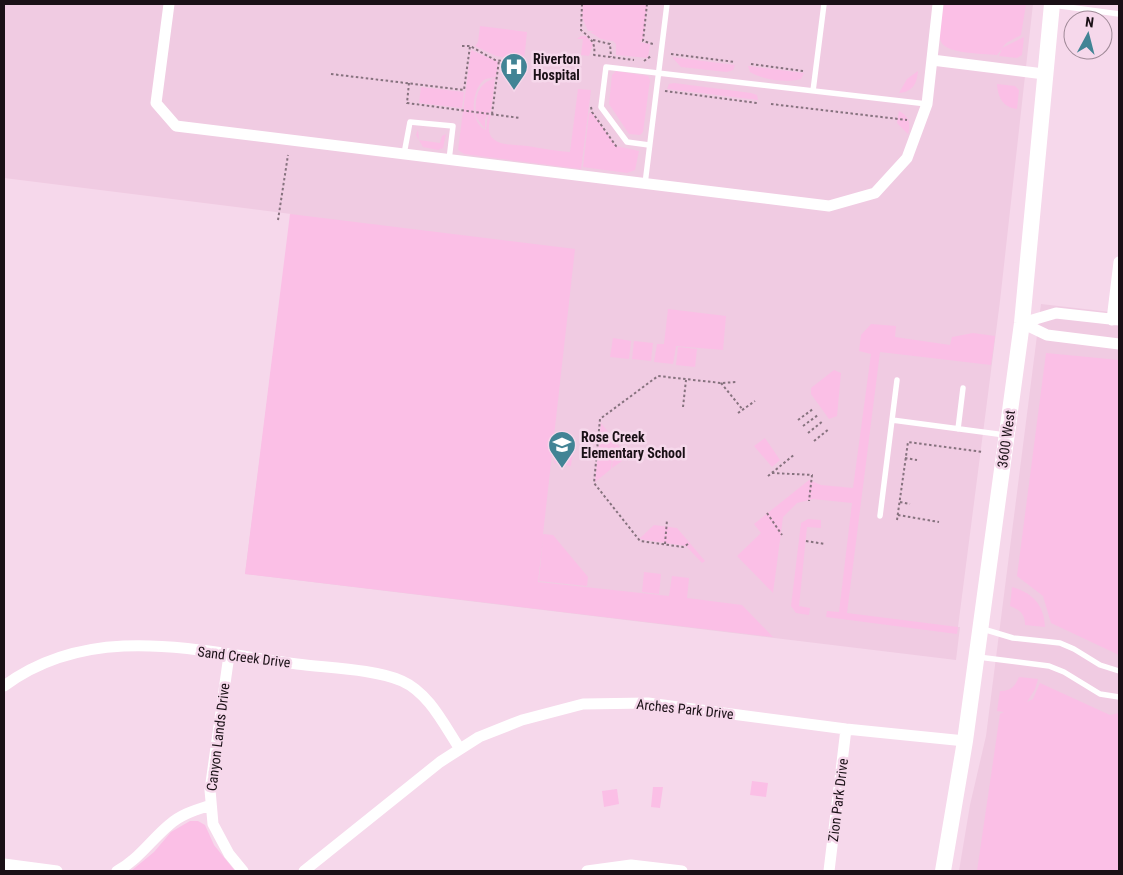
<svg xmlns="http://www.w3.org/2000/svg" width="1123" height="875" font-family="'Roboto Condensed',sans-serif">
  <rect width="100%" height="100%" fill="#f6d8eb"/>
  <path fill="#f0cbe2" d="M4 4H1033L1000 301 958 627H960L956 660 245 574 291 214 4 178Z
    M1041 304 1119 313V871H959L970 805 986 736Z"/>
  <path fill="#fbbfe6" d="M583 4H647L643 41 639 42 650 44 648 58 616 55V44L613 41 601 39 590 32 596 31H588L582 17Z
    M944 4H1026L1021 35 1006 43 1002 48 1024 37 1022 55 1017 58 999 56 1002 49 997 55C983 53 943 55 940 39 938 29 943 13 944 4Z
    M480 26 527 32 524 60 496 56 475 46 478 42Z
    M581 36H586L593 44 589 56 581 55 583 39H577Z
    M471 50 498 62 496 77C493 78 487 78 484 80 471 90 469 123 486 130L488 115 485 119V129L476 117C475 99 476 84 495 78L491 111 488 114 491 116C481 147 508 144 527 146 541 148 556 151 570 152L578 89 591 90 581 169 464 154 458 150Z
    M672 57 735 65 733 70 727 72 681 67Z
    M748 66 804 73 801 79C787 83 763 80 750 72Z
    M616 71 648 76 650 80 643 132 640 135 629 134 609 104 612 75Z
    M918 71C917 83 913 92 899 93L907 79Z
    M674 83 751 93 757 95 758 100 667 89 669 84Z
    M997 84 1015 86 1019 90 1017 109C1003 107 998 98 997 84Z
    M421 87 464 92 462 108 419 103Z
    M899 111C909 116 911 124 908 134L897 123Z
    M592 112 616 146 639 151 635 170 627 173 583 167 589 113Z
    M418 130 419 140 440 143 442 136 446 134 443 148 438 150 423 147 416 135Z
    M290 214 575 249 543 534 553 535 588 577 587 586 539 581 543 537 538 582 669 596 672 576 689 578 687 598 742 605 773 637 245 574Z
    M668 309 726 316 723 350 676 346 673 364 654 362 657 344H664Z
    M871 324 896 326 895 337 950 345 952 337 973 333 995 336 991 365 880 352 847 613 958 627 957 634 826 617 827 611 839 612 852 503 813 499 797 503 783 517 773 593 737 556 761 533 754 524 809 480 821 485 853 488 871 354 859 351 861 335Z
    M613 338 631 341 629 359 610 357Z
    M634 341 653 343 651 361 632 359Z
    M678 347 697 349 695 367 676 365Z
    M1046 353 1119 360V655L1051 623 1043 596 1017 576Z
    M834 370 841 373 837 416 829 419 811 394V388Z
    M601 423 622 450V461L612 468 613 453 611 469 595 482Z
    M765 438 780 460 772 467 754 446Z
    M556 447 573 450 571 466 554 463Z
    M808 519 821 520V528L807 527 799 606 810 608 809 615 796 613 791 606 801 523Z
    M654 525 677 528 705 561 702 563 686 546 639 539Z
    M644 572 661 574 659 594 642 592Z
    M1012 587C1033 593 1044 605 1045 627L1025 625C1025 614 1020 610 1010 606Z
    M1019 677 1038 679 1035 689 1027 702 1033 699 1040 683 1110 715 1119 713V871H977L1000 714 1004 712 997 711 1000 691C1011 691 1015 687 1019 677Z
    M752 781 768 783 766 797 750 795Z
    M653 787H663L660 808 651 807Z
    M617 789 619 804 604 807 602 791Z
    M190 821H198L205 825 214 845 235 871H131L154 852 171 832Z"/>
  <g fill="none" stroke-linecap="round" stroke-linejoin="round">
    <path stroke="#86727e" stroke-width="2" stroke-dasharray="2.5 2.5" stroke-linecap="butt" d="M582 4 581 30C590 38 596 42 594 55L634 60
      M647 4 643 41 653 44
      M593 40 610 44 611 57
      M462 46H470L495 60 527 64
      M671 54 735 62
      M644 61 651 56
      M751 64 803 71
      M331 74 464 90 470 46
      M409 83 407 103 520 118
      M665 91 757 103
      M771 104 907 120
      M591 107 592 112 616 146 619 147
      M492 114 499 60
      M278 220 288 155
      M721 383 743 410
      M683 407 686 380
      M738 413 755 401
      M798 420 813 409
      M803 426 818 415
      M808 433 823 421
      M814 441 829 429
      M597 452 622 455
      M905 458 917 460
      M772 473 812 475 809 501
      M768 476 795 454
      M900 502 910 504
      M767 513 782 535
      M898 515 939 522
      M897 520 908 442 983 452
      M806 541 825 544
      M665 544 667 520
      M688 544 683 547 640 541 594 483 600 419 658 376 721 383 737 382"/>
    <path stroke="#fff" stroke-width="5.5" d="M1053 5 1119 14
      M813 91 824 4
      M649 145 627 142 601 107 606 67 927 104
      M404 154 410 122 453 126 449 160
      M645 184 667 4
      M892 420 897 380
      M958 429 963 388
      M880 516 892 420 1005 435
      M983 629 1013 638 1060 643 1074 649 1100 665 1119 671
      M978 657 1049 666 1064 672 1100 694 1119 697"/>
    <path stroke="#fff" stroke-width="11" d="M169 4 156 103 176 126 829 206 875 193 907 158 927 104 938 4
      M932 60 1044 74
      M1112 320 1119 262
      M1022 323 1047 335 1119 344
      M1022 323 1056 313 1119 320
      M229 655 210 790 213 824 229 854 243 871
      M4 686C92 621 197 651 297 664 327 668 375 669 402 681 429 693 444 725 460 749
      M4 864 57 871
      M117 871C138 860 151 840 169 825 181 814 196 810 211 805
      M304 871 440 762 479 737 522 720 583 704 648 703 846 729 965 741
      M587 871 631 865 682 871
      M829 871 846 729"/>
    <path stroke="#fff" stroke-width="16" d="M943 871 965 741 1022 323 1052 4"/>
  </g>
  <defs>
    <symbol id="hospital-pin" viewBox="-11 -11 22 30"><path d="M0 17L-7.5 6A9.5 9.5 0 1 1 7.5 6Z" fill="#428495" stroke="#f6d8eb"/><path d="M-5-5h3v3.5h4V-5h3V5h-3V1.5h-4V5h-3Z" fill="#fff"/></symbol>
    <symbol id="school-pin" viewBox="-11 -11 22 30"><path d="M0 17L-7.5 6A9.5 9.5 0 1 1 7.5 6Z" fill="#428495" stroke="#f6d8eb"/><path d="M0-5L7-2L0 1L-7-2ZM-4 1L0 2.5L4 1V4Q0 6-4 4Z" fill="#fff"/></symbol>
  </defs>
  <g fill-rule="evenodd">
    <use href="#hospital-pin" x="498" y="51" width="32" height="43"/>
    <use href="#school-pin" x="546" y="429" width="32" height="43"/>
  </g>
  <g text-anchor="middle" dominant-baseline="central" stroke-width="5" stroke-linejoin="round" paint-order="stroke">
    <g font-size="14" font-weight="bold" fill="#1a1016" stroke="#f6d8eb" text-anchor="start">
      <text x="533" y="59">Riverton<tspan x="533" dy="16">Hospital</tspan></text>
      <text x="581" y="437">Rose Creek<tspan x="581" dy="16">Elementary School</tspan></text>
    </g>
    <g font-size="14" fill="#1a1016" stroke="#f6d8eb">
      <text transform="translate(1006 439) rotate(-82)">3600 West</text>
      <text transform="translate(244 657) rotate(7)">Sand Creek Drive</text>
      <text transform="translate(685 709) rotate(6)">Arches Park Drive</text>
      <text transform="translate(218 737) rotate(-83)">Canyon Lands Drive</text>
      <text transform="translate(838 800) rotate(-83)">Zion Park Drive</text>
    </g>
  </g>
  <rect width="1123" height="875" fill="none" stroke="#1a1016" stroke-width="10"/>
  <g transform="translate(1088 35) rotate(7)"><circle r="24" fill="#f6d8eb" stroke="#9e8896"/>
  <path d="M0-4L9 19L0 12L-9 19Z" fill="#428495"/>
  <text y="-8" font-size="14" font-weight="bold" text-anchor="middle" fill="#1a1016">N</text>
  </g>
</svg>
